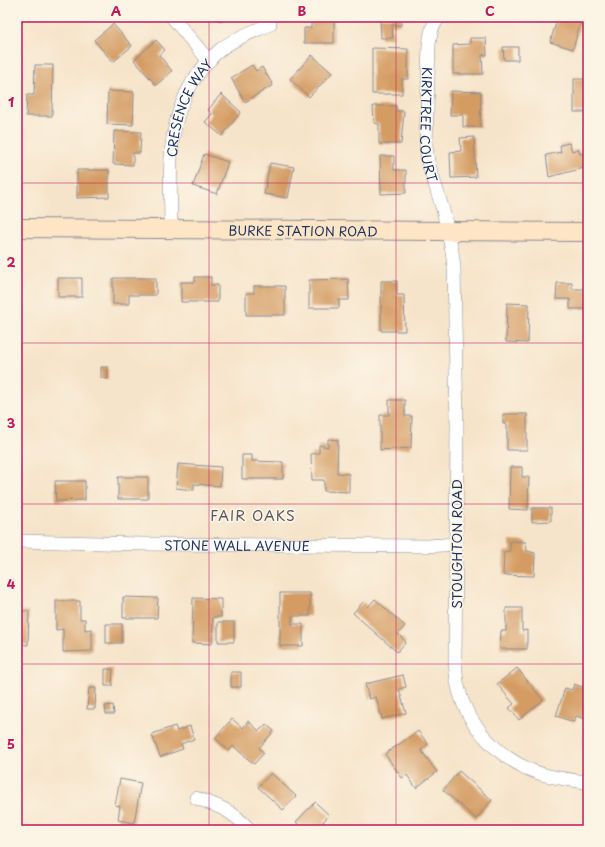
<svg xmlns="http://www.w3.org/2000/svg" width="605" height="847" font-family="'Playpen Sans',sans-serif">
  <rect width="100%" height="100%" fill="#fcf5e5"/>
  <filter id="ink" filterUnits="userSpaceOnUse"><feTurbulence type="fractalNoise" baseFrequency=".025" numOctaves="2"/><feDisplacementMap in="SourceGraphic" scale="8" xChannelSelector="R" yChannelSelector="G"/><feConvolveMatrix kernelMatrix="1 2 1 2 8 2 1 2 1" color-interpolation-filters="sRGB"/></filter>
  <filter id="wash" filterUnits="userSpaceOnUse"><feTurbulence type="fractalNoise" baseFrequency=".012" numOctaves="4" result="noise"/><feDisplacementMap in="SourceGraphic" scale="16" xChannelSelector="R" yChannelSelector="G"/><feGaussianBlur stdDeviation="0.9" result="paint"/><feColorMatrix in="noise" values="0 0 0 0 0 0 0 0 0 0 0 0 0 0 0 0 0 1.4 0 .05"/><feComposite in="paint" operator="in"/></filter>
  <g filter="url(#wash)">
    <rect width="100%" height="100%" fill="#f6e4ca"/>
    <g id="blocks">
      <path fill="#d49c64" d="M213 17H225L222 22Z
        M311 17H334V43H304V28H311Z
        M380 17H401V25H392L393 38H381Z
        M558 17H582L573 49 550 42Z
        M113 24 132 46 113 62 94 40Z
        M470 38H486L487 55H482L483 74H453V45L470 44Z
        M156 40 165 50 159 55 172 71 156 85 134 60Z
        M503 47H518V60H504Z
        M372 48 408 49V79H402V94H372Z
        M312 55 332 73 309 97 290 79Z
        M35 65H53L52 116H26L27 95H34Z
        M252 65 256 71 262 67 273 85 245 102 231 78Z
        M574 79H588V112H574Z
        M108 91 134 92 133 125 107 124Z
        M451 91 481 92 480 127H463V115H450Z
        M221 94 241 112 222 136 205 122 212 114 208 110Z
        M373 106H396L397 111H404L401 144H379V124L374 123Z
        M114 131 141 132 140 153H133V165L113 164Z
        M474 137 476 177 451 178 450 152 461 151 460 138Z
        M569 143 572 151 578 149 580 154 588 152V167L549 177 546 155 561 152 560 145Z
        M204 154 228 162 217 194 193 186Z
        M380 156H394V170H406V193L381 194Z
        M270 163 294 167 288 198 264 194Z
        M77 170H109V197L77 198Z
        M195 277H211V285H218V302H181V282H195Z
        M58 278H82V297H58Z
        M113 278H156V295H129V304H113Z
        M348 279 349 300H339V308H309V280Z
        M381 281H397V295H404L405 331H381Z
        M557 283H572V289H588V309H570V299H556Z
        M254 286H285V315H246V293H254Z
        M507 303 529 304 528 343 506 342Z
        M101 367H108V379L101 378Z
        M389 400H405V416H412L411 448 380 450V415H389Z
        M503 414H527V450H507V424H503Z
        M328 439 338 440 337 473 349 474V492L324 491V480H312L311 454 319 453V445L328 447Z
        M242 455H252V461L283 462V479H242Z
        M178 464 221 467 220 486 194 484V490L176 488Z
        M510 467H522V477H529L528 510 509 509Z
        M118 477H148V499H118Z
        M55 481H85V500L56 501Z
        M532 508H551V521L532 522Z
        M510 541 526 542 527 551 535 553 534 576 503 575 504 552 510 551Z
        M280 593H310V616H292V624H303V646H280Z
        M123 597 158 598 157 618H123Z
        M193 598 221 599V617H213L212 644 192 643Z
        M375 599 405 626 398 634 406 642 397 652 353 613 363 602 368 607Z
        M56 601H80V619H85V630L92 629V651L63 652V629L56 630Z
        M506 608H522V631L527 630V649H500L501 631H506Z
        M17 611H29L28 645 17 644Z
        M218 622H234V642H218Z
        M106 624H122V643H106Z
        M517 668 543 700 519 720 509 708 514 704 497 684Z
        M105 669H113L112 686H105Z
        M231 672H241V687H231Z
        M403 675 406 687 399 689 406 713 382 719 376 697 369 699 365 684Z
        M574 684 588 689V720L576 716 574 722 556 716 565 688 572 690Z
        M89 688H96L95 709H87Z
        M113 705 114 714H106L105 706Z
        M232 719 243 728 248 721 259 731 266 724 274 731 259 748 264 753 254 764 233 746 229 751 215 738Z
        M175 726 177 731 190 726 194 739 181 744 183 749 160 757 152 734Z
        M418 731 428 744 421 750 437 772 416 788 407 775 402 778 385 754Z
        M459 771 492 800 476 819 443 790Z
        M271 773 296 796 283 810 258 787Z
        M120 779 141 783 134 823 118 820 120 806 115 805Z
        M315 802 329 815 323 822 330 830H304L296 822Z"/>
    </g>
  </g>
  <g filter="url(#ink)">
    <use href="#blocks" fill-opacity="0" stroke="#888a94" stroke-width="1"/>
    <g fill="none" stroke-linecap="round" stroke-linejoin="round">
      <defs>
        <g id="street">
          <path d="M172 17 209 61"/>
          <path id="s1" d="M439 17 432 28 429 44 426 145 428 162 443 210 452 251 454 267 457 427 455 662C456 670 456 678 458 686 465 721 494 753 526 768 544 777 566 779 586 782"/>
          <path id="s2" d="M171 229C171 176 164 129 193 81 201 69 210 58 221 49 235 38 253 32 270 24"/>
          <path id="s3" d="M17 541 142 544 428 546 456 544"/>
          <path d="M196 798C221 807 231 810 250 830"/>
        </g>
        <g id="secondary">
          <path id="s4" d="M17 228 588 232"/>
        </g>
      </defs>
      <use href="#street" stroke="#888a94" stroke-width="14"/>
      <use href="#secondary" stroke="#888a94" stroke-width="20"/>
      <use href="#street" stroke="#fff" stroke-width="13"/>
      <use href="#secondary" stroke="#fee5c5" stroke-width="18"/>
    </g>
  </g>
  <path fill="none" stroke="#c2185b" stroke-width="1" stroke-opacity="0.55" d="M209 17V830M396 17V830M17 183H588M17 343H588M17 504H588M17 664H588"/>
  <g text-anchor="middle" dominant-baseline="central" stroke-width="3.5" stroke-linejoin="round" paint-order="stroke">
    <g font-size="13" fill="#1b2f5e" stroke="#fcf5e5">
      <text stroke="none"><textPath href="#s2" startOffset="125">CRESENCE WAY</textPath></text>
      <text stroke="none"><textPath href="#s1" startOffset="110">KIRKTREE COURT</textPath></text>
      <text stroke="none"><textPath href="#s4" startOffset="286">BURKE STATION ROAD</textPath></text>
      <text transform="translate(456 544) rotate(-90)">STOUGHTON ROAD</text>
      <text stroke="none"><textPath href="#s3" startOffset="220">STONE WALL AVENUE</textPath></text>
    </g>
    <g font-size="14" letter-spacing="1" fill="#5c5560" stroke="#fcf5e5">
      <text x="253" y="515">FAIR OAKS</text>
    </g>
  </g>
  <rect width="605" height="847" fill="none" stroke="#fcf5e5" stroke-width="44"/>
  <rect x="22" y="22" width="561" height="803" fill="none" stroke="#c2185b" stroke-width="1.5"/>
  <g font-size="13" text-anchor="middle" font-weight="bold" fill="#c2185b">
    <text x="116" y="16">A</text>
    <text x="302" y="16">B</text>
    <text x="490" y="16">C</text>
    <text x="11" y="107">1</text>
    <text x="11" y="267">2</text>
    <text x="11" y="428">3</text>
    <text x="11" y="589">4</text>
    <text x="11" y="749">5</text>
  </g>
</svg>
